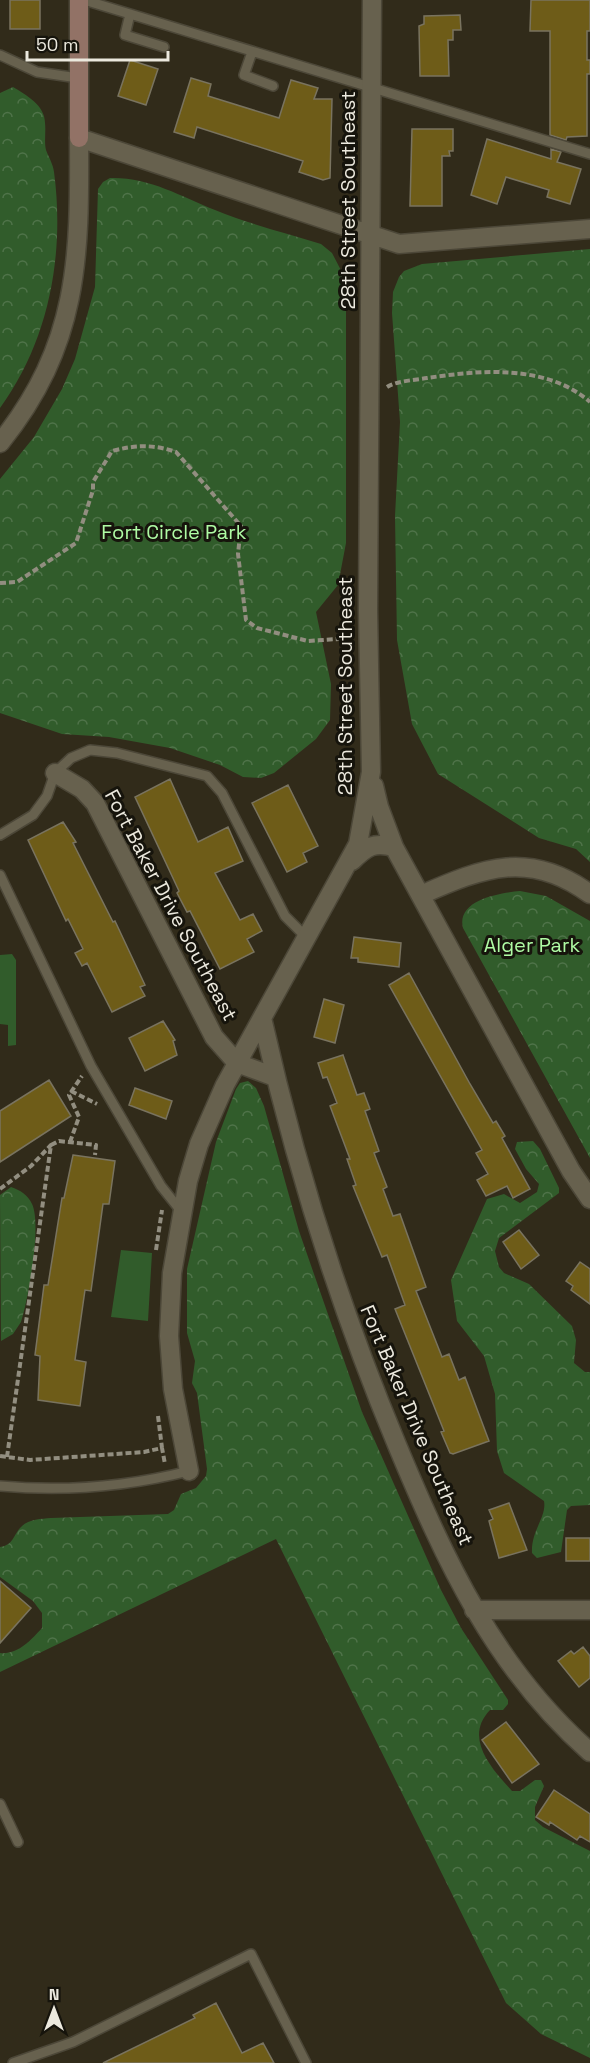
<svg xmlns="http://www.w3.org/2000/svg" width="590" height="2063" font-family="'Space Grotesk',sans-serif">
  <defs>
    <pattern id="forest-crowns" width="20" height="18" patternUnits="userSpaceOnUse" patternTransform="scale(1.5)"><rect width="20" height="18" fill="#315c2b"/><path d="M2 6a3 3 0 1 1 6 0M12 15a3 3 0 1 1 6 0" fill="none" stroke="#4f7349"/></pattern>
  </defs>
  <rect width="100%" height="100%" fill="#312b1a"/>
  <path fill="#315c2b" d="M12 954 16 960V1045L8 1046V1025L0 1024V955Z
    M121 1250 152 1253 148 1321 111 1317Z"/>
  <path fill="url(#forest-crowns)" d="M13 87C26 95 45 105 45 123 46 132 44 142 46 150 49 158 53 164 54 172 65 254 49 341 0 408V93Z
    M110 178C149 177 180 196 215 210 249 224 286 233 321 244L332 253 346 280V543L338 585 316 612 331 684 330 720 316 739 274 773 261 778 243 777 220 765 170 748 109 737 62 734 0 713V479L34 437 62 389 75 359 95 287 98 189 103 182Z
    M590 249V862L576 849 539 838 438 774 412 724 397 640 395 516 400 422 392 313 393 292 399 277 404 271 422 264Z
    M520 891 546 896 590 921V1158L463 928C456 900 499 893 520 891Z
    M248 1081 256 1088 264 1106 299 1231 362 1412 441 1590 461 1628 508 1700V1704L503 1710H490C463 1738 492 1769 512 1791H520L535 1780H541L544 1786 535 1807V1820L543 1827 590 1851V2058L541 2034 506 2003 276 1539 0 1672V1653C18 1655 31 1640 42 1628V1613L33 1601 0 1577V1547C14 1545 13 1535 21 1527 28 1519 41 1519 51 1518L168 1514 174 1510 181 1494 196 1488 206 1476 207 1469 197 1393 192 1383 195 1361 187 1333V1269L216 1142 236 1089 240 1083Z
    M533 1141 540 1149 559 1188V1193L499 1238 495 1251 499 1267 504 1273 529 1284 572 1326 576 1340 574 1363 585 1372H590V1505L571 1506 567 1510 561 1552 537 1558 532 1553C531 1530 547 1517 544 1501L504 1473 497 1451 495 1394 484 1356 457 1321 451 1280 487 1199 504 1194 520 1203 537 1192 539 1184 526 1169 515 1149 517 1142Z
    M11 1187C20 1190 28 1195 32 1204 42 1225 28 1300 21 1322L13 1334 1 1341 0 1195Z"/>
  <path fill="#6e5c18" stroke="#79735f" stroke-width="1.5" d="M10 0H40V29H10Z
    M531 0H590V31H587V60H590V74H587V136L567 137 566 140 550 135V31H530Z
    M460 15 461 30H453V40H448L449 76H420L419 26 424 24V16Z
    M130 60 158 69 146 105 118 96Z
    M191 78 211 84 208 96 279 118 291 80 318 88 314 99H332L330 178 323 180 299 172 303 161 197 127 194 138 174 132Z
    M412 129H453V151H449L450 156H442V206H410Z
    M487 139 551 159V149L561 152 557 162 581 169 570 204 547 197 549 190 506 177 497 204 471 195Z
    M170 779 198 842 228 827 243 861 215 873 240 920 253 914 262 931 247 939 254 952 220 969 190 911 187 912 177 893 179 891 135 797Z
    M288 785 318 846 303 853 307 862 287 872 252 803Z
    M63 822 76 842 73 843 113 922 115 921 145 985 140 987 145 996 112 1012 87 963 82 966 75 953 83 949 68 919 66 921 28 840Z
    M354 937 401 943 399 967 358 962V958H351Z
    M409 973 470 1084 493 1123 496 1121 505 1136 502 1138 530 1189 513 1198 507 1186 486 1196 477 1180 488 1174 476 1153 482 1150 389 985Z
    M324 999 344 1005 335 1043 314 1037Z
    M163 1021 175 1040 173 1041 177 1055 145 1071 129 1038Z
    M343 1055 357 1095 364 1093 370 1109 365 1111 379 1151 374 1153 387 1187 383 1189 393 1216 400 1214 426 1287 416 1291 442 1357 449 1354 459 1380 465 1377 489 1441 453 1454 450 1453 441 1432 444 1431 395 1309 405 1305 387 1255 382 1257 353 1186 356 1185 347 1159H350L330 1106 337 1103 327 1077 323 1078 318 1063Z
    M49 1080 71 1116 0 1162V1111Z
    M135 1088 172 1101 166 1119 129 1105Z
    M73 1155 115 1161 109 1204H103L91 1291 85 1290 75 1360 86 1362 80 1406 38 1400 40 1356 35 1355 44 1285H48L62 1198H64Z
    M519 1230 539 1255 521 1269 503 1242Z
    M580 1262 590 1269V1304L571 1290 573 1286 566 1281Z
    M509 1503 527 1550 499 1558 489 1521 493 1519 489 1510Z
    M566 1538H590V1561H566Z
    M0 1581 31 1608 0 1643Z
    M583 1647 590 1656V1678L579 1687 558 1661 571 1651 574 1654Z
    M506 1722 539 1764 512 1783 482 1740Z
    M554 1790 590 1814V1842L580 1836 577 1840 550 1822 549 1825 536 1817Z
    M216 2003 242 2053 263 2043 274 2063H103L195 2018 193 2015Z"/>
  <g fill="none" stroke-linecap="round" stroke-linejoin="round">
    <defs>
      <path id="lane" d="M84 0 590 154
        M130 14 125 35 164 47
        M252 52 244 75 273 86
        M0 55 37 72 78 78
        M0 835 33 815 47 796 55 773 71 758 90 750 117 753 207 776 222 793 285 916 307 938
        M0 875 91 1066 161 1186 181 1211
        M0 1486C65 1492 126 1487 189 1471
        M0 1804 18 1842
        M13 2063 73 2042 251 1954 306 2063"/>
      <path id="street" d="M0 443C79 345 80 258 79 138L399 244 590 229
        M55 773 82 789 95 803 214 1037 237 1063 275 1077
        M374 786 379 807 394 847 571 1171 590 1199
        M352 861C367 846 374 842 394 847
        M421 895C484 867 530 850 590 894
        M262 1018C295 1165 339 1306 397 1445 445 1560 494 1668 590 1752
        M189 1471 173 1389 169 1336 172 1273 188 1181 199 1144 225 1085 358 844 371 772 368 610 372 0
        M474 1610H590"/>
      <path id="secondary" d="M79 0V138"/>
    </defs>
    <use href="#lane" stroke="#4c4738" stroke-width="12"/>
    <use href="#street" stroke="#4c4738" stroke-width="21"/>
    <use href="#secondary" stroke="#4c4738" stroke-width="21"/>
    <path stroke="#928e80" stroke-width="4" stroke-dasharray="6 3" stroke-linecap="butt" d="M387 387C396 381 415 380 427 378 481 370 546 364 590 402
      M0 583 17 582 76 543 93 490V482L112 451C135 445 153 444 176 452L241 526 238 554 246 620 257 628 308 641 353 638
      M71 1091 97 1104
      M70 1142 79 1117 69 1095 82 1076
      M0 1189 31 1166 51 1145
      M156 1250 162 1210
      M158 1416 162 1448
      M0 1456 30 1460 144 1452 162 1448 165 1464
      M7 1457 51 1145 59 1141 96 1145 95 1155"/>
    <use href="#lane" stroke="#67614e" stroke-width="9"/>
    <use href="#street" stroke="#67614e" stroke-width="18"/>
    <use href="#secondary" stroke="#927266" stroke-width="18"/>
  </g>
  <g text-anchor="middle" dominant-baseline="central" stroke-width="6" stroke-linejoin="round" paint-order="stroke">
    <g font-size="20" fill="#ece9de" stroke="#16140c">
      <text transform="translate(348 200) rotate(-90)">28th Street Southeast</text>
      <text transform="translate(345 686) rotate(-90)">28th Street Southeast</text>
      <text transform="translate(171 905) rotate(62)">Fort Baker Drive Southeast</text>
      <text transform="translate(417 1425) rotate(67)">Fort Baker Drive Southeast</text>
    </g>
    <g font-size="20" fill="#affba4" stroke="#16140c">
      <text x="174" y="532">Fort Circle Park</text>
      <text x="532" y="945">Alger Park</text>
    </g>
  </g>
  <g transform="translate(54 2009)" stroke="#16140c" stroke-width="4.5" paint-order="stroke">
  <path d="M0-4.5L10 22L0 15L-10 22Z" fill="#ece9de"/>
  <text y="-9" font-size="16" font-weight="bold" text-anchor="middle" fill="#ece9de">N</text>
  </g>
  <path d="M27 51v9h141v-9" fill="none" stroke="#ece9de" stroke-width="3"/>
  <text x="36" y="51" font-size="18" fill="#ece9de" stroke="#16140c" stroke-width="4.5" paint-order="stroke">50 m</text>
</svg>
